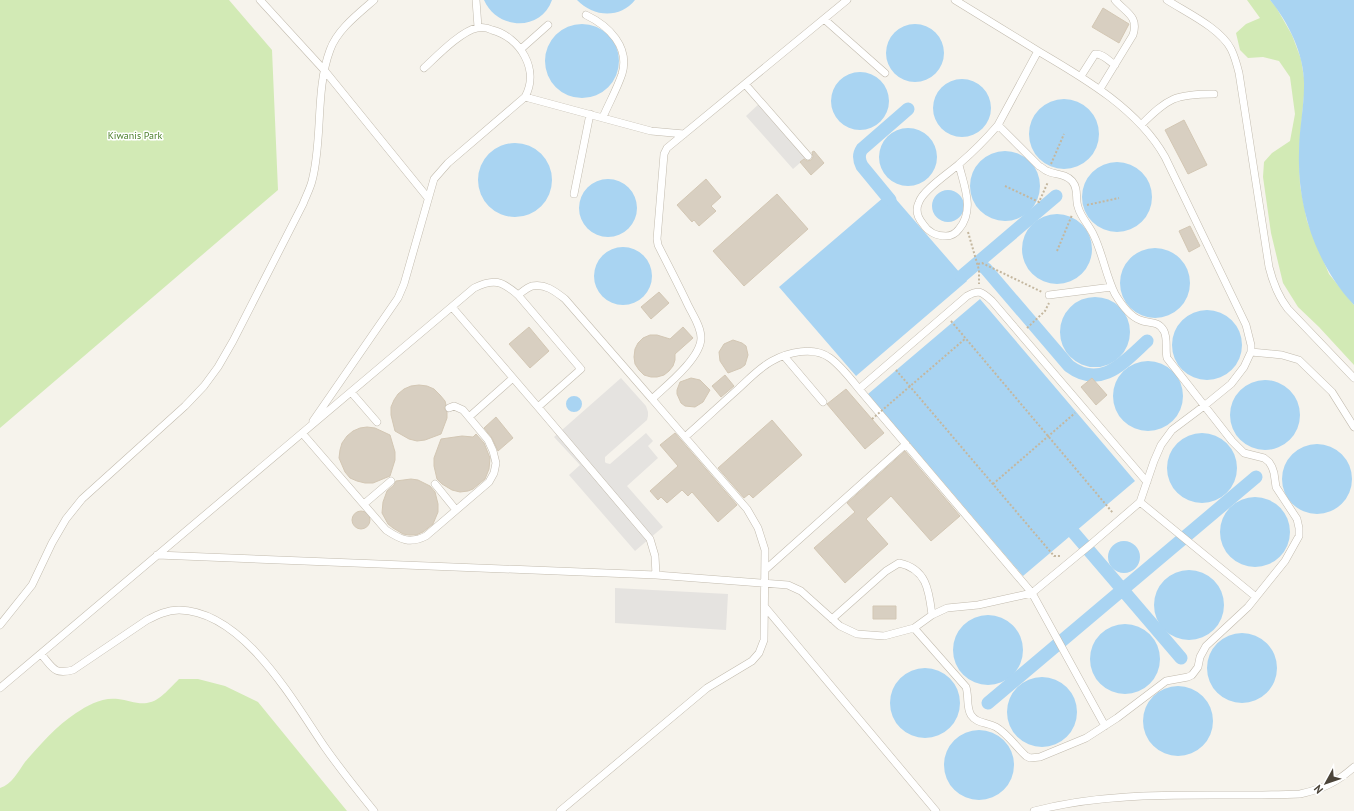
<svg xmlns="http://www.w3.org/2000/svg" width="1354" height="811" font-family="'PT Sans',sans-serif">
  <rect width="100%" height="100%" fill="#f6f3ec"/>
  <path fill="#d2eab5" d="M0 0H229L272 50 278 190 0 428Z
    M1247 0H1270L1276 7 1292 35 1301 59 1305 84 1299 151 1300 185 1307 221 1329 274 1354 305V365L1319 327 1298 307 1283 283 1271 233 1263 177 1264 162 1272 153 1290 141 1295 114 1290 77 1279 61 1263 57 1248 58 1240 50 1236 33 1246 24 1260 18Z
    M179 679H198L225 686 258 702 347 811H0V788C12 784 18 772 25 762 40 745 56 726 76 713 88 705 102 697 118 699 129 700 140 706 151 702 160 700 172 686 179 679Z"/>
  <path fill="#e5e3e0" d="M761 102 808 156 793 169 746 116Z
    M621 378 646 406 648 412V416L647 420 605 457V462L606 463 610 464 646 433 653 441 648 446 658 458 627 486 663 527 635 551 569 475 580 465 554 437Z
    M615 588 728 594 726 630 615 623Z"/>
  <path fill="#a9d4f2" d="M484 0H552C541 32 497 30 484 0Z
    M577 0H635C620 19 593 17 577 0Z
    M1270 0H1354V305C1316 265 1297 207 1299 152 1299 130 1304 108 1304 86 1305 56 1289 23 1270 0Z
    M886 53a29 29 0 1 1 58 0a29 29 0 1 1-58 0Z
    M545 61a37 37 0 1 1 74 0a37 37 0 1 1-74 0Z
    M831 101a29 29 0 1 1 58 0a29 29 0 1 1-58 0Z
    M933 108a29 29 0 1 1 58 0a29 29 0 1 1-58 0Z
    M1029 134a35 35 0 1 1 70 0a35 35 0 1 1-70 0Z
    M879 157a29 29 0 1 1 58 0a29 29 0 1 1-58 0Z
    M478 180a37 37 0 1 1 74 0a37 37 0 1 1-74 0Z
    M970 186a35 35 0 1 1 70 0a35 35 0 1 1-70 0Z
    M1082 197a35 35 0 1 1 70 0a35 35 0 1 1-70 0Z
    M579 208a29 29 0 1 1 58 0a29 29 0 1 1-58 0Z
    M932 206a16 16 0 1 1 32 0a16 16 0 1 1-32 0Z
    M884 197 888 201 894 197 967 281 856 376 779 287Z
    M1022 249a35 35 0 1 1 70 0a35 35 0 1 1-70 0Z
    M594 276a29 29 0 1 1 58 0a29 29 0 1 1-58 0Z
    M1120 283a35 35 0 1 1 70 0a35 35 0 1 1-70 0Z
    M1060 332a35 35 0 1 1 70 0a35 35 0 1 1-70 0Z
    M980 299 1135 481 1023 576 868 394Z
    M1172 345a35 35 0 1 1 70 0a35 35 0 1 1-70 0Z
    M1113 396a35 35 0 1 1 70 0a35 35 0 1 1-70 0Z
    M1230 415a35 35 0 1 1 70 0a35 35 0 1 1-70 0Z
    M566 404a8 8 0 1 1 16 0a8 8 0 1 1-16 0Z
    M1167 468a35 35 0 1 1 70 0a35 35 0 1 1-70 0Z
    M1282 479a35 35 0 1 1 70 0a35 35 0 1 1-70 0Z
    M1220 532a35 35 0 1 1 70 0a35 35 0 1 1-70 0Z
    M1108 557a16 16 0 1 1 32 0a16 16 0 1 1-32 0Z
    M1154 605a35 35 0 1 1 70 0a35 35 0 1 1-70 0Z
    M953 650a35 35 0 1 1 70 0a35 35 0 1 1-70 0Z
    M1090 659a35 35 0 1 1 70 0a35 35 0 1 1-70 0Z
    M1207 668a35 35 0 1 1 70 0a35 35 0 1 1-70 0Z
    M890 703a35 35 0 1 1 70 0a35 35 0 1 1-70 0Z
    M1007 712a35 35 0 1 1 70 0a35 35 0 1 1-70 0Z
    M1143 721a35 35 0 1 1 70 0a35 35 0 1 1-70 0Z
    M944 765a35 35 0 1 1 70 0a35 35 0 1 1-70 0Z"/>
  <g fill="none" stroke-linecap="round" stroke-linejoin="round">
    <path stroke="#a9d4f2" stroke-width="13" d="M890 200 862 166C859 160 858 155 862 149L908 109
      M976 264H980L986 269 1069 366C1101 390 1124 362 1147 341
      M962 276 1056 196
      M1074 533 1181 658
      M988 703 1256 477"/>
  </g>
  <path fill="#d8cfc1" stroke="#d3c7b4" d="M1103 8 1129 24 1119 43 1092 27Z
    M1184 120 1207 165 1188 174 1165 130Z
    M814 151 824 163 811 175 800 162 804 159 807 161 811 160 813 157 812 152Z
    M706 179 721 197 711 206 716 211 699 226 694 220 692 222 677 205Z
    M777 194 808 229 744 286 713 251Z
    M1190 226 1200 246 1189 252 1179 231Z
    M659 292 669 303 651 319 641 307Z
    M529 327 549 351 530 368 509 344Z
    M683 327 693 338 675 354V360L673 366 669 371 664 375 657 377H651L644 375 639 370 635 364 634 357 635 349 638 343 643 338 650 335H657L670 339Z
    M733 340 742 343 746 346 748 355 745 365 741 368 728 373 720 361 719 352 724 344Z
    M725 375 734 386 721 397 712 386Z
    M691 378 700 380 710 390 703 402 695 407 685 406 681 403 677 394V390L680 382Z
    M1092 378 1107 395 1096 405 1081 387Z
    M419 385 427 386 434 389 440 395 445 401 446 405 444 408 447 412V418L441 434 425 440 417 441 409 439 395 431 391 415V407L394 400 398 394 404 389 411 386Z
    M846 389 884 433 865 449 827 404Z
    M496 417 513 438 498 451 492 438 484 428Z
    M772 420 802 455 753 498 749 494 744 498 718 468Z
    M367 427 375 428 390 435 395 452V460L390 476 373 483H365L357 481 350 478 345 472 339 458 340 450 342 443 347 436 353 431 360 428Z
    M675 433 737 505 718 522 692 492 688 496 682 490 667 503 661 497 658 500 650 491 678 466 660 445Z
    M476 434 484 443 490 458 489 469 485 479 473 489 468 491 460 492 452 490 442 484 437 479 434 466V458L441 439 462 436 473 437Z
    M905 451 960 516 931 541 891 496 866 519 888 544 845 583 814 548 855 512 847 503Z
    M411 479 418 480 430 486 435 492 438 504V512L433 524 423 532 416 535H409L403 534 393 528 388 524 382 513 383 502 387 491 394 485 396 481Z
    M352 520a9 9 0 1 1 18 0a9 9 0 1 1-18 0Z
    M873 606H896V619H873Z"/>
  <g fill="none" stroke-linecap="round" stroke-linejoin="round">
    <defs>
      <path id="service" d="M260 0 325 71 428 198
        M476 0 478 27
        M1167 0C1187 13 1220 28 1231 49 1235 57 1237 65 1239 73L1269 267C1273 283 1278 296 1288 309L1354 378
        M586 15C609 26 630 47 622 74 617 89 609 103 603 117
        M824 19 885 73
        M521 49 548 25
        M1081 76 1095 54C1102 53 1109 61 1115 65
        M745 84 808 156
        M1100 89 1133 35C1139 16 1126 13 1115 0
        M525 97 651 131 684 134
        M1141 125C1168 98 1175 94 1214 94
        M959 165C964 186 975 210 959 229 956 233 951 236 946 236 937 236 928 232 923 224 918 218 915 210 919 202 923 190 949 173 959 164 973 152 986 139 998 125
        M574 194 590 114
        M518 295C522 292 528 287 532 286 545 283 556 292 565 299L652 399C666 386 701 358 701 338 701 326 692 314 687 303 678 284 668 265 658 245L657 239 664 154 667 148 847 0
        M1049 295 1112 287
        M452 307 538 407
        M1251 352 1282 355 1299 360 1332 392 1354 427
        M784 356 823 402
        M859 389 967 296C979 289 982 292 992 301L1147 482
        M351 392 377 422
        M469 417 513 378
        M313 421 398 298 404 284 434 179 448 163 525 97C540 70 520 37 492 30 488 28 482 27 477 28 461 31 437 56 424 68
        M302 433 386 530C401 540 410 544 426 536L489 482 494 473 496 463 493 451 488 440 463 410 454 406 449 408
        M685 437C702 422 719 406 737 390 748 380 759 368 772 361 788 352 814 346 830 358 841 366 850 378 859 389L1032 593 1105 726
        M435 484 456 510
        M1140 502 1256 597
        M364 504 391 481
        M765 570 906 444
        M656 575 788 585 801 591 840 626 857 634 884 636 914 628 932 615 947 608 978 605 1032 593 1090 545 1140 502 1154 461 1161 445 1172 430 1204 406 1231 384 1244 367 1251 352V345L1246 325 1165 157C1138 109 1084 78 1038 51 1010 34 983 17 955 0
        M765 607 936 811
        M832 619 886 571 899 563C927 569 929 591 932 615
        M0 625 32 585 52 543 66 519 82 499 185 406 204 386 218 367 233 341 303 204C306 196 310 189 312 181 323 140 315 90 330 50 337 30 358 14 374 0
        M914 628 966 687C969 696 966 707 971 715 977 724 987 722 996 727 1008 734 1016 747 1026 756L1030 758 1040 757 1086 738 1117 718 1166 681 1188 677 1192 675 1198 667 1200 657 1206 646 1248 607 1285 561 1299 536V528L1297 519 1276 487 1274 473 1272 467 1269 462 1264 458 1244 453 1232 441 1167 358C1165 350 1168 339 1164 331 1158 320 1149 324 1140 320 1129 316 1121 304 1115 294 1106 276 1103 255 1094 236 1090 226 1081 218 1078 207 1075 198 1079 189 1072 181 1065 173 1055 175 1047 171 1044 170 1042 167 1039 166L998 125 1038 51
        M41 654C53 668 54 675 73 670L147 620C157 615 167 610 179 610 243 611 292 699 324 746 340 769 357 790 374 811
        M0 688 474 288C494 278 502 281 518 295L581 369 538 407 650 539 655 556 656 575 157 555
        M560 811 707 688 752 661 759 653 764 640 765 550 758 528 747 509 652 399
        M1034 811C1120 788 1212 798 1300 794 1323 789 1337 782 1354 767"/>
    </defs>
    <use href="#service" stroke="#c2bbae" stroke-width="8"/>
    <path stroke="#c4b79f" stroke-width="2" stroke-dasharray="2 2" stroke-linecap="butt" d="M1051 164 1064 134
      M1005 186 1039 202 1048 182
      M1087 205 1119 198
      M968 232 979 270V284
      M1057 251 1072 215
      M978 264 982 263 1042 292
      M951 321 1113 513
      M1027 328 1045 311 1049 303
      M896 370 1054 556H1061
      M993 484 1075 413"/>
    <use href="#service" stroke="#fff" stroke-width="7"/>
    <path stroke="#c4b79f" stroke-width="2" stroke-dasharray="2 2" stroke-linecap="butt" d="M872 419 966 338"/>
  </g>
  <g text-anchor="middle" dominant-baseline="central" stroke-width="3" stroke-linejoin="round" paint-order="stroke">
    <g font-size="10" fill="#4a7f2a" stroke="#fff">
      <text x="135" y="135">Kiwanis Park</text>
    </g>
  </g>
  <g transform="translate(1326 783) rotate(230)" stroke="#ffffff" stroke-width="3" paint-order="stroke">
  <path d="M0-3L7 15L0 10L-7 15Z" fill="#4b4439"/>
  <text y="-6" font-size="11" font-weight="bold" text-anchor="middle" fill="#4b4439">N</text>
  </g>
</svg>
